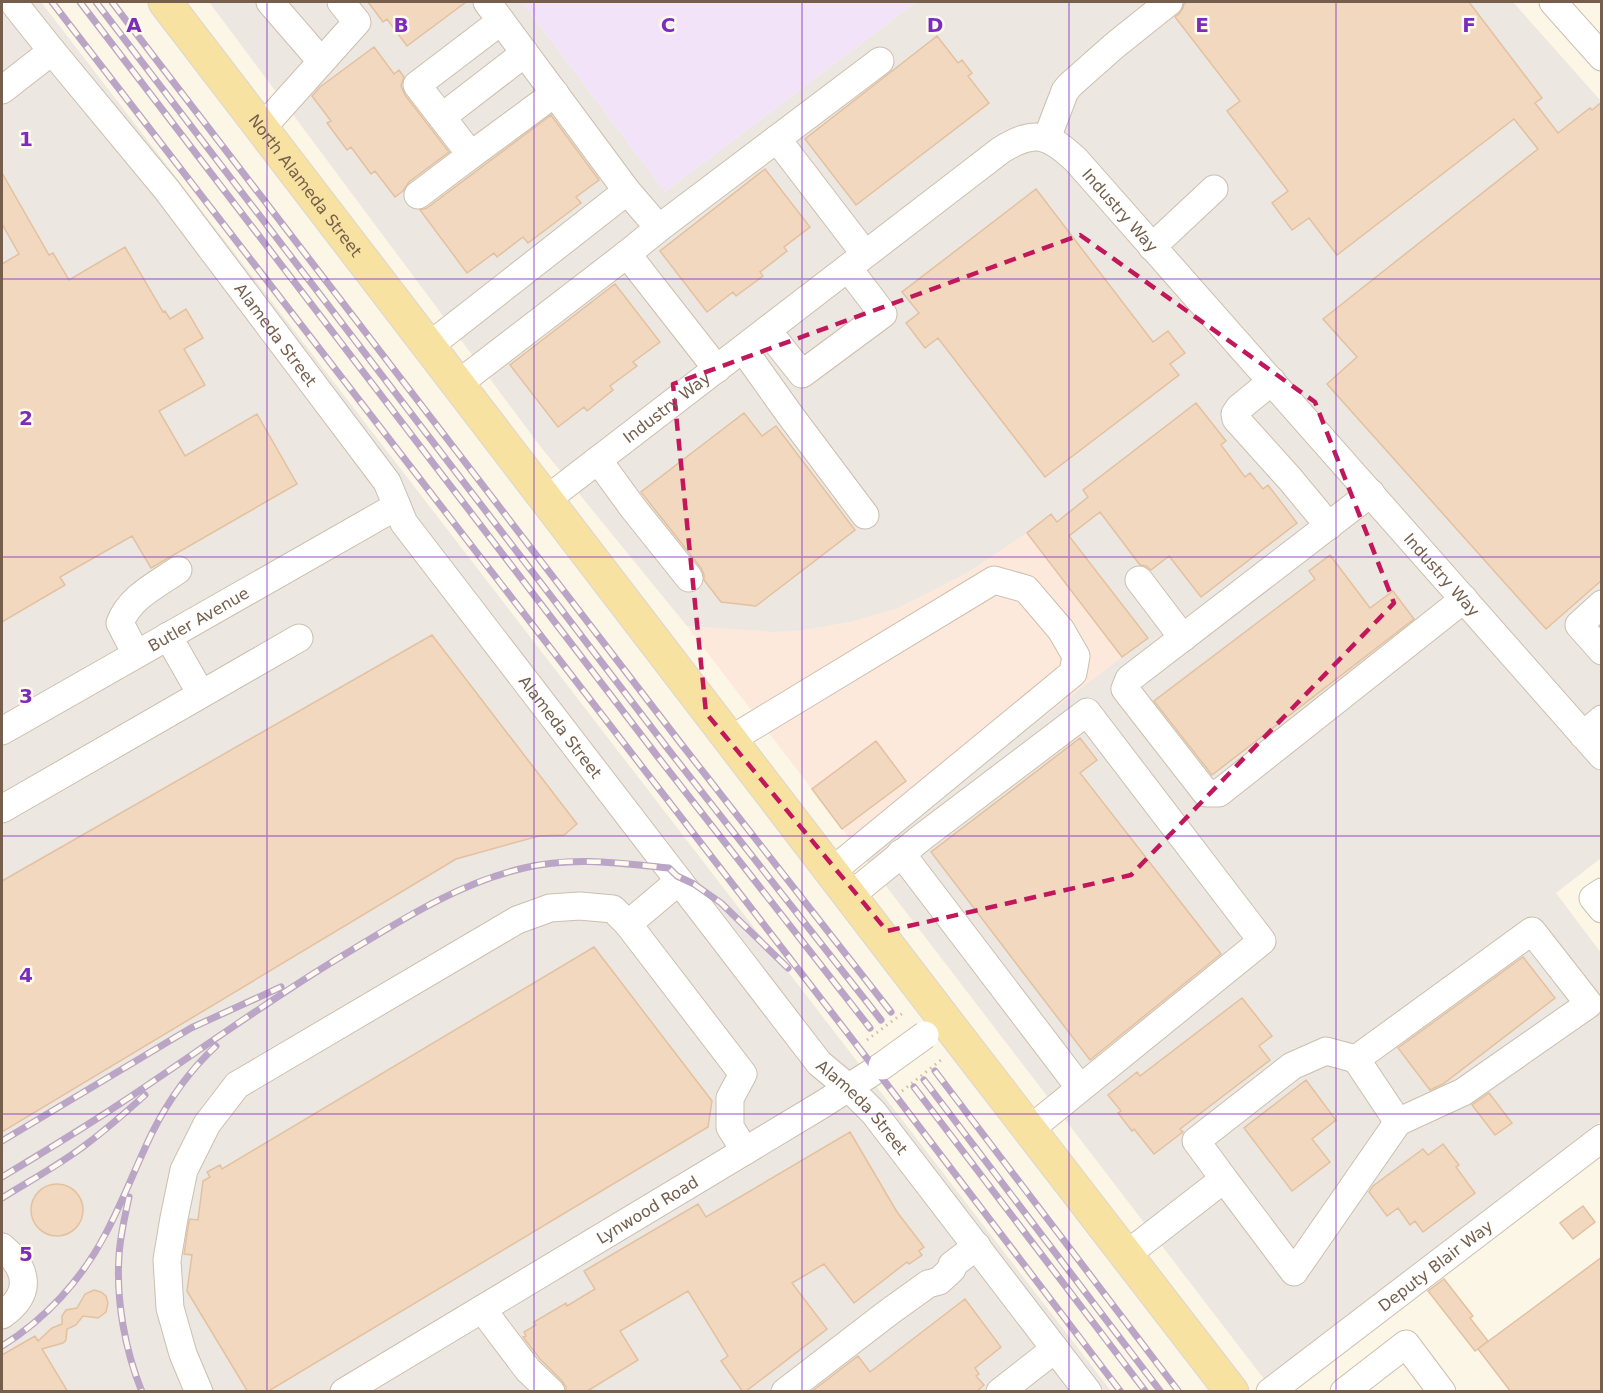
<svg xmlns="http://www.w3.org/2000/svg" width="1603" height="1393" font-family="'DejaVu Sans',sans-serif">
  <rect width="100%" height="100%" fill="#fcf6e7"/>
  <path fill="#fce9db" d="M1051 514 1097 571 1148 638 863 856 687 626 773 632 798 631 850 622 896 609 967 573 1027 533Z"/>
  <path fill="#ece7e0" d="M2 2H41L1111 1391 2 1392Z
    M209 2H522L665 192 916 2H1513L1601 101V858L1556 893 1601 953V1121L1264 1379 863 856 1147 638 1097 571 1051 514 1027 533 967 573 896 609 850 622 798 631 773 632 687 626 540 446Z"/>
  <path fill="#f3e3f8" d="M522 2H916L665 192Z"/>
  <path fill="#f1d8bf" stroke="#e3c1a0" stroke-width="1.5" d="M368 2H466L407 46 387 19 383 22Z
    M1187 2H1469L1542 98 1535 103 1558 133 1590 108 1592 110 1602 102V580L1546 629 1327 384 1357 357 1323 319 1538 149 1514 119 1337 255 1309 218 1292 230 1272 203 1288 191 1227 111 1240 101 1175 17 1179 14 1183 8 1184 4Z
    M937 36 958 63 962 60 972 73 968 76 989 103 856 205 805 139Z
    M374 47 394 74 399 70 404 77 401 86 405 95 449 152 409 182 403 191 395 197 375 171 371 174 351 147 347 150 327 123 331 121 312 96 320 87Z
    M551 115 599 180 576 197 581 203 528 243 523 237 497 257 494 253 467 273 420 210 427 208Z
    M765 169 810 227 784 247 787 251 760 272 763 276 736 296 733 292 707 312 660 251Z
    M2 173 49 255 53 253 69 280 125 247 163 312 165 311 170 319 186 309 203 338 184 349 205 385 159 411 185 456 257 414 297 484 151 568 132 536 60 577 65 585 2 622V264L19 254 2 224Z
    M1036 189 1153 342 1168 331 1185 353 1170 364 1179 375 1045 477 938 338 925 348 906 323 919 313 902 292Z
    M615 284 660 342 633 362 637 366 610 386 613 390 587 411 584 407 558 427 510 365Z
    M1196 403 1226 441 1221 445 1245 477 1250 473 1263 489 1268 485 1297 523 1201 597 1169 556 1151 570 1146 566 1140 565 1100 512 1069 536 1148 638 1122 657 1027 533 1051 514 1057 522 1088 497 1083 490Z
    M744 413 762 436 776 426 855 530 756 606 721 602 704 580V575L701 568 641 492Z
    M1330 555 1370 608 1393 591 1414 619 1212 775 1154 701 1315 579 1309 571Z
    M432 635 577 824 564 835 539 836 456 859 2 1132V881Z
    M1080 738 1097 760 1080 773 1221 954 1090 1060 931 852Z
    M876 741 906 781 842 829 812 789Z
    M594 947 712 1101 708 1127 267 1392H248L187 1291 192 1255 184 1254 189 1221 190 1219 198 1220 203 1181 210 1177 207 1172 220 1165 222 1169Z
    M1523 957 1555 998 1443 1084 1430 1090 1398 1048Z
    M1242 998 1272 1036 1259 1046 1270 1060 1180 1129 1183 1132 1154 1154 1134 1129 1132 1131 1118 1113 1121 1111 1108 1095 1137 1072 1140 1076Z
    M1306 1080 1336 1120 1312 1139 1330 1162 1292 1191 1244 1128Z
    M1489 1093 1512 1123 1495 1135 1472 1105Z
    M850 1132 897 1212 924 1247 919 1251 922 1255 909 1264 907 1262 854 1303 824 1264 792 1283 827 1329 745 1392H743L721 1361 728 1356 688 1291 620 1331 638 1360 586 1392H566V1387L562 1381 540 1359 523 1337 526 1336 524 1332 536 1325 534 1322 566 1303 567 1306 595 1289 584 1271 698 1204 706 1217Z
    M1443 1144 1459 1165 1456 1167 1475 1193 1423 1232 1415 1221 1410 1225 1398 1208 1387 1216 1369 1192 1373 1186 1423 1149 1428 1155Z
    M31 1210a26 26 0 1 1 52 0a26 26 0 1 1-52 0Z
    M1583 1206 1595 1222 1573 1239 1560 1223Z
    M1602 1257V1392H1511L1478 1349Z
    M1444 1279 1473 1316 1470 1318 1488 1341 1475 1351 1428 1291Z
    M94 1290 101 1292 106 1296 108 1303 106 1312 98 1318 83 1316 76 1325 67 1329 66 1340 63 1343 42 1349 68 1392H2V1355L35 1336 38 1341 52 1328 62 1324V1316L66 1310 77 1308 85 1294Z
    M965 1299 1001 1347 975 1368 979 1374 976 1376 984 1385 976 1392H811L858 1356 870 1372Z"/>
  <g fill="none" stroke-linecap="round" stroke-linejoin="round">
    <defs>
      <g id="minor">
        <path id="s1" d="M13 2 52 51 167 190 387 482 404 523 819 1063 849 1088 874 1113 1088 1392"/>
        <path d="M270 2 321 61"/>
        <path d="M487 2 627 191"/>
        <path d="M1553 2 1602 57"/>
        <path d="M501 21 417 85 471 155 555 93"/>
        <path d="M2 90 52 51"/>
        <path d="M442 117 525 53"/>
        <path d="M262 128 357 22 341 2"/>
        <path d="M1047 138 1065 91 1070 85 1114 46 1169 2"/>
        <path d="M777 139 865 254"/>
        <path d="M418 195 471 155"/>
        <path d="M659 228 880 61"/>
        <path d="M1152 247 1214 189"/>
        <path d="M627 254 717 369"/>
        <path d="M767 330 802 374 883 314 848 268"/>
        <path d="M429 346 627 191 659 228 627 254 458 384"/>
        <path d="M743 349 790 415 865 515"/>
        <path d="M1272 381 1239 408 1235 414 1236 419 1290 479 1329 526"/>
        <path d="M598 460 633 508 689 578"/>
        <path d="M1371 493 1129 679 1125 689 1206 793H1219L1464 599"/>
        <path id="s2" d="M546 500 1001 150C1035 129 1048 134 1076 160L1602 756"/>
        <path d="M1139 580 1183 638"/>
        <path d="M1602 604 1579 625 1602 651"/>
        <path d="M168 636 201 694"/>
        <path d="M136 654 120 623C129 598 156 585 178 570"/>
        <path id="s3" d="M2 731 397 506"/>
        <path d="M1583 735 1602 719"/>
        <path d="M730 740 994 580 1026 589 1061 630 1076 656 1073 673 831 872"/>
        <path d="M2 809 299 638"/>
        <path d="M901 853 1080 1088"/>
        <path d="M679 881 628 924 743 1074 730 1098V1127L745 1151"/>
        <path d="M1602 892 1593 898 1602 909"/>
        <path d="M850 896 921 838 1087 712 1262 941 1029 1130"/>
        <path d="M1356 1059 1398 1122"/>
        <path d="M2 1247C29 1270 32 1294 2 1315"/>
        <path d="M1126 1255 1224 1179 1294 1272 1398 1122 1463 1092 1589 1004 1532 931 1356 1059 1326 1051 1292 1066 1196 1141 1224 1179"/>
        <path d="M482 1309 528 1370 551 1392"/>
        <path d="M199 1392 183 1354 170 1308 167 1260 174 1218 184 1170 207 1124 237 1085 517 920 550 908 580 906 613 909 628 924"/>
        <path id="s4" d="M344 1392 823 1104 882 1066"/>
        <path d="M785 1392 889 1312 928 1284 939 1281 952 1269V1265L977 1246"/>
        <path d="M1000 1392 1055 1349"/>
        <path id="s5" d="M1270 1392 1602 1138"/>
        <path d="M1344 1392 1406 1344 1442 1392"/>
      </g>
      <g id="major">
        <path id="s6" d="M165 2 945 1020 1232 1392"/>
      </g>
    </defs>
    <use href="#minor" stroke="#cdbfad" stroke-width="29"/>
    <use href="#major" stroke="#dbd5d0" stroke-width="35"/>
    <path stroke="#d6bca2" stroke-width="3" stroke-dasharray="1.5 4.5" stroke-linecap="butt" d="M867 1040 903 1013
      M902 1091 941 1060"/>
    <use href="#minor" stroke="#fff" stroke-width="27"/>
    <use href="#major" stroke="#f8e2a1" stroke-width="33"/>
    <defs>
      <path id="rail" d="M52 2 876 1070 1121 1392
        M80 2 658 757 870 1028
        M96 2 668 749 881 1020
        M112 2 679 741 891 1012
        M935 1071 1179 1392
        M924 1080 1161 1392
        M914 1087 1146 1392
        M2 1141 191 1028 281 987
        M2 1177C42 1153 82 1129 121 1103 193 1055 263 1004 337 959 397 923 455 884 524 868 572 856 620 863 669 868L677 876 694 884 721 903 788 968
        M129 1197C125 1216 120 1236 119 1256 116 1301 125 1350 142 1392
        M2 1198C31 1180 61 1164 88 1143 108 1128 126 1112 145 1095
        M2 1346C46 1319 82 1279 106 1233 123 1201 136 1166 152 1133 168 1101 190 1070 216 1046"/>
    </defs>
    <use href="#rail" stroke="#baa5c6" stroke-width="7"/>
    <use href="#rail" stroke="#fffaed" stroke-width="4.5" stroke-dasharray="14" stroke-linecap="butt"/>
    <defs>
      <path id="minor-bridge" d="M882 1066 925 1035"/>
    </defs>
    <use href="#minor-bridge" stroke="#cdbfad" stroke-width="29" stroke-linecap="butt"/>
    <use href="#minor-bridge" stroke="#fff" stroke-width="27"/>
  </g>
  <path fill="none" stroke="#c2185b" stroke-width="4.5" stroke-dasharray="12 8" stroke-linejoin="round" d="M1080 235 1315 402 1394 603 1131 875 887 931 706 713 673 384Z"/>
  <path fill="none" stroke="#7b2cbf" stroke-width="1.5" stroke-opacity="0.55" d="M267 2V1392M534 2V1392M802 2V1392M1069 2V1392M1336 2V1392M2 279H1602M2 557H1602M2 836H1602M2 1114H1602"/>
  <g text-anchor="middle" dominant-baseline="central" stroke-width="5" stroke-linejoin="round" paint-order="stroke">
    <g font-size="16" fill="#755f4c" stroke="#fffaed">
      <text stroke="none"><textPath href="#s6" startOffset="231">North Alameda Street</textPath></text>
      <text stroke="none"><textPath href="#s2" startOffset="726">Industry Way</textPath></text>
      <text stroke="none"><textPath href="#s1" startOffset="424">Alameda Street</textPath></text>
      <text stroke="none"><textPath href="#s2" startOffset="152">Industry Way</textPath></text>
      <text stroke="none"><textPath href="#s2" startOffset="1212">Industry Way</textPath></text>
      <text stroke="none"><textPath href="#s3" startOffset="226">Butler Avenue</textPath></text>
      <text stroke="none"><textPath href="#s1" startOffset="910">Alameda Street</textPath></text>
      <text stroke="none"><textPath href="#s1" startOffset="1396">Alameda Street</textPath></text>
      <text stroke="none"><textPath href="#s4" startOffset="354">Lynwood Road</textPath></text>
      <text stroke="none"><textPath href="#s5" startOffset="208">Deputy Blair Way</textPath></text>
    </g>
  </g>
  <g font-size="20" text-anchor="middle" font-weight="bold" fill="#7b2cbf" stroke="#fffaed" stroke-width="5" stroke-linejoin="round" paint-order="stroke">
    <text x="134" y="32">A</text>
    <text x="401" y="32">B</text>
    <text x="668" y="32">C</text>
    <text x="935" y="32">D</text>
    <text x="1202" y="32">E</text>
    <text x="1469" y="32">F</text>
    <text x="26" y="146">1</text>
    <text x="26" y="425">2</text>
    <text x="26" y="703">3</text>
    <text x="26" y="982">4</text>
    <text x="26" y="1261">5</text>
  </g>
  <rect width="1603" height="1393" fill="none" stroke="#755f4c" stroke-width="6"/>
</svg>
